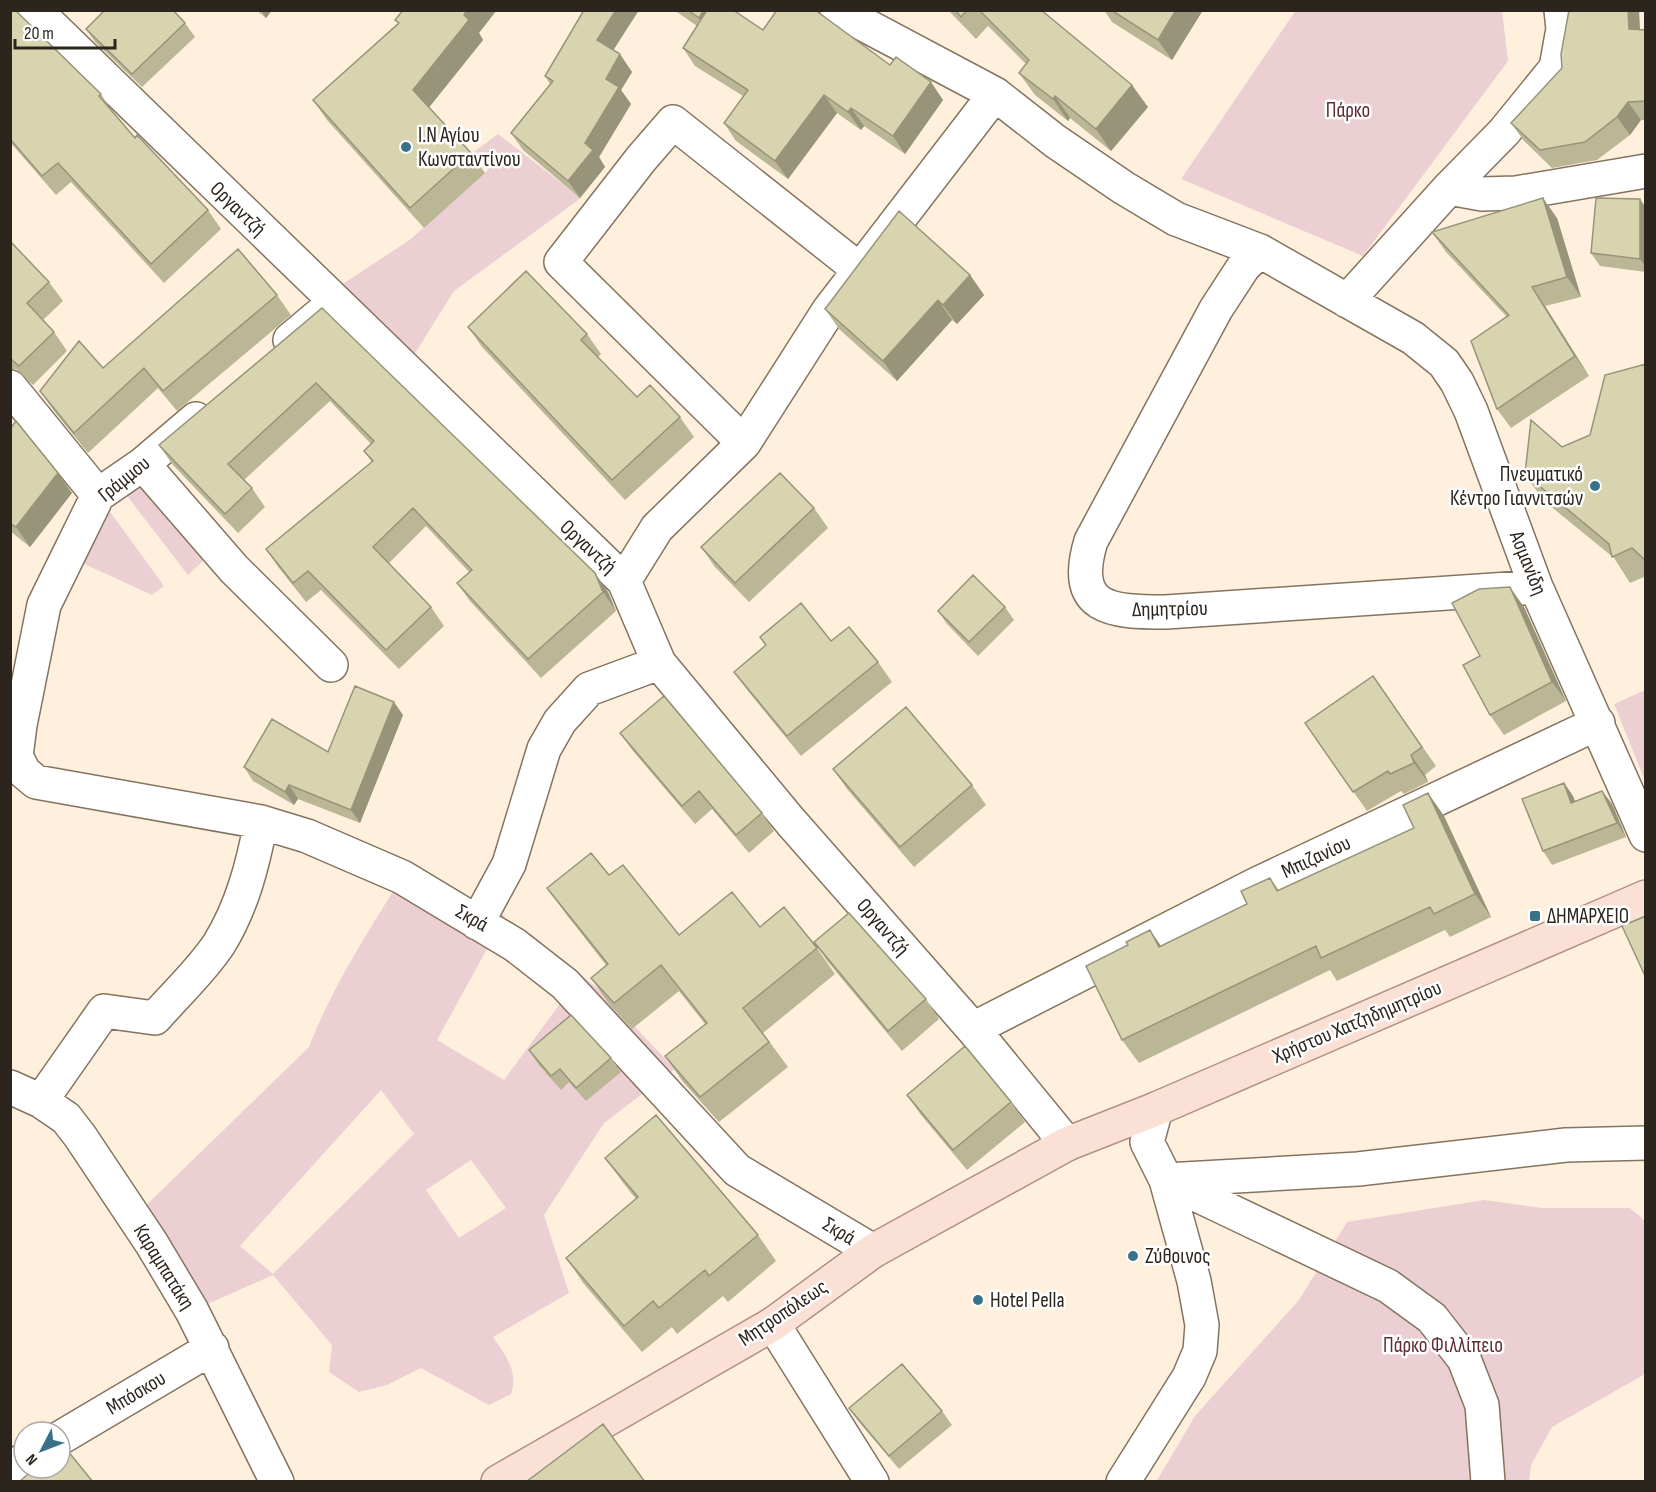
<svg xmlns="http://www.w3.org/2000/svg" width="1656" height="1492" font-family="'Sofia Sans Condensed',sans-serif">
  <rect width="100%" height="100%" fill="#fff0de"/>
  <path fill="#ebcfd3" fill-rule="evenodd" d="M1296 10 1502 11 1508 61 1363 256 1181 179Z
    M498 134 581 198 454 291 412 358 338 287 411 239 488 170 474 152Z
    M143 464 217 548 188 575 117 483Z
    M98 495 164 586 152 595 69 557Z
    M1645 690V781L1614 704Z
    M409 865 505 916 437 1040 504 1080 581 975 601 991 675 1069 604 1123 544 1215 569 1293 493 1337C505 1355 519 1371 511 1394L489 1405 421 1368 387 1385 359 1392 329 1372 332 1345 273 1275 192 1311 133 1218 309 1047C334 982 373 925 409 865ZM381 1090 414 1134 273 1274 240 1246ZM471 1160 506 1208 459 1238 426 1190Z
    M1484 1200 1542 1208H1630L1645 1221V1374L1552 1427 1531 1465 1529 1481 1156 1482 1195 1416 1299 1300 1347 1222Z"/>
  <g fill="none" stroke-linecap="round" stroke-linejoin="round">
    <defs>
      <path id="minor" d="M35 10 624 581 659 663 791 822 973 1029 1067 1144
        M837 10 995 94 1055 141 1124 188 1176 219 1260 251 1413 338 1444 363 1457 382 1471 411 1536 587 1646 835
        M1449 188 1482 194 1516 193 1646 171
        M1260 251 1244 266 1216 309 1091 541C1070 610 1111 612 1166 612L1536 587
        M1347 301 1449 188 1504 132 1556 68 1563 29 1561 10
        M290 340 334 303
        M10 387 98 495
        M196 419 143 464 98 495 44 605 20 725 16 756 24 772 36 782 261 822 307 836 402 877 515 945 565 984 737 1170 873 1251
        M744 443 561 262 641 159 673 122 861 271
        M143 464 234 569 331 665
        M624 581 657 528 744 443 829 310 995 94
        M477 923 509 864 544 749 560 721 589 689 659 663
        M973 1029 1257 884 1598 723
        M10 1087 41 1101 66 1118 80 1136 152 1244 192 1311 277 1482
        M41 1101 104 1011 155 1018C176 994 202 970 219 944 242 907 253 864 261 822
        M1166 1180 1358 1169 1566 1145 1646 1143
        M1170 1182 1388 1286 1432 1318 1464 1359 1482 1405 1488 1482
        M773 1324 872 1482
        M60 1438 212 1348
        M10 1468 24 1460
        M1123 1482 1189 1377 1200 1351 1202 1325 1194 1281 1166 1180 1147 1142 1156 1109"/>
      <path id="major" d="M498 1482 773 1324 873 1251 1067 1144 1156 1109 1646 897"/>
    </defs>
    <use href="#minor" stroke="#84735f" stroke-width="36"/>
    <use href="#major" stroke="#b19184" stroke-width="36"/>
    <use href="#minor" stroke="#fff" stroke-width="33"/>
    <use href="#major" stroke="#fbe0d6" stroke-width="33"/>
  </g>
  <path fill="#bab696" d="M10 10 19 14 101 94 114 114 135 138 208 210 221 229 164 283 71 182 56 195 10 142Z
    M256 10H272L266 18Z
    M584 10H639L613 50 632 72 621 90 631 104 599 157 605 167 580 198 523 150 511 133 550 84 545 76Z
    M674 10H733L763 30 890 65 943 100 905 154 864 126 861 130 837 113 788 179 736 141 724 123 743 96 695 66 683 48 697 26Z
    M948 10H1041L1148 107 1111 151 1070 118 1068 121 1035 95 1019 73 1026 64 988 26 976 39Z
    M1104 10H1203L1172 60 1112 22Z
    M395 20 479 33 483 40 429 107 471 153 485 173 424 228 327 120 313 100 398 23Z
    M185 23 195 37 142 87 95 42 86 29Z
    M1640 30H1646V120H1641L1630 135 1597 160 1552 168 1524 141 1511 123Z
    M1646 208V272L1600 266 1591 253Z
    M1557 218 1581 297 1545 306 1589 376 1511 428 1497 409 1506 316 1446 252 1432 232Z
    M10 241 49 282 63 301 43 320 54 332 67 351 33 385 16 369H10Z
    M970 275 984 295 957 324 952 320 897 381 839 329 825 309Z
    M277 295 291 315 177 411 158 388 88 453 54 411 40 391 103 368Z
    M322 308 608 592 616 611 541 678 470 601 457 583 469 572 426 526 388 564 431 607 444 626 399 669 321 590 306 602 279 568 266 549 372 462 364 451 371 444 330 401 244 480 252 488 265 507 238 533 172 464 159 445Z
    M468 327 587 334 601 354 598 357 637 397 680 417 694 437 625 500 482 347Z
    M1646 364V576L1630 583 1614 558 1543 500 1525 474 1562 447 1590 435Z
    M10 429 72 493 30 547 10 531Z
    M814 508 828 528 749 602 715 567 701 547Z
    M1005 607 1014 620 978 656 947 624 938 611Z
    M1524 607 1566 701 1504 735 1490 715 1480 656Z
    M760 637 831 641 878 662 892 682 801 756 748 691 734 672 766 645Z
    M1373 676 1436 766 1425 775 1428 782 1404 794 1401 791 1367 811 1305 723Z
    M403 715 360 823 298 799 294 805 253 781 244 767 328 752Z
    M620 733 762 813 774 831 749 853 712 809 695 824 633 751Z
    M833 769 972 785 986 805 914 867 847 789Z
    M1564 783 1573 796 1575 802 1602 791 1612 804 1626 837 1552 865 1543 851Z
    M1428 793 1444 816 1491 917 1450 937 1445 930 1337 981 1330 970 1139 1063 1122 1040 1162 946 1247 904 1270 878 1279 890 1414 828Z
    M609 875 679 935 760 927 817 948 835 974 763 1033 788 1067 719 1122 683 1082 665 1056 705 1024 679 991 632 1029 609 1004 591 978 606 965 566 914 547 888Z
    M814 942 926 999 939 1019 902 1051 828 962Z
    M529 1050 611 1058 621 1072 586 1101 569 1082 561 1090 538 1064Z
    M907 1095 1011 1102 1025 1122 967 1170 921 1115Z
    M605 1158 758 1235 776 1261 728 1302 723 1296 677 1334 672 1327 642 1352 584 1284 566 1258 636 1199 624 1184Z
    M849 1408 942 1411 952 1425 899 1469 859 1422Z"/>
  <path fill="#97947a" d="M261 10H272L266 18Z
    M467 10H497L479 33 483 40 427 110 413 90Z
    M616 10H639L609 57 597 40Z
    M704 10H727L711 35 699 18Z
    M1176 10H1203L1172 60 1158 40Z
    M1628 10H1639L1641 47 1629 29Z
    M620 54 632 72 621 90 631 104 599 157 605 167 580 198 568 181 585 143 606 79Z
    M931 82 943 100 905 154 893 136Z
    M1132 85 1148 107 1111 151 1096 129Z
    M824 95 837 113 788 179 775 161Z
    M1055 96 1070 118 1068 121 1053 99Z
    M1628 102 1641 120 1630 135 1617 117Z
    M851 108 864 126 861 130 848 112Z
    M1543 198 1557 218 1581 297 1567 277Z
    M1640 199 1646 208V267L1640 259Z
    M970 275 984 295 957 324 943 305Z
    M1532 287 1545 306 1589 376 1575 356Z
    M938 300 952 320 897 381 883 361Z
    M58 473 72 493 30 547 16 527Z
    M595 573 608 592 616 611 603 592Z
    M1510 587 1524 607 1566 701 1552 682Z
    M394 702 403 715 360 823 351 810Z
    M1411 755 1425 775 1428 782 1414 763Z
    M1564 783 1573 796 1581 817 1571 803Z
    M289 785 298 799 294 805 285 792Z
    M1602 791 1612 804 1626 837 1617 823Z
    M1428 793 1444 816 1491 917 1475 894Z
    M1150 930 1166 953 1159 947Z"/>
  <path fill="#d8d4af" stroke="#97947a" stroke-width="1.5" d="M10 10H15L101 94 99 96 135 138 137 135 208 210 151 264 58 163 42 176 10 139Z
    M105 10H173L185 23 132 74 86 29Z
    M403 10H467L464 15 469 20 413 90 471 153 410 208 313 100 399 23 395 20Z
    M584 10H616L597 40 620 54 606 79 619 87 585 143 593 150 568 181 511 133 553 81 545 76Z
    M688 10H704L699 18Z
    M707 10H733L763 30 777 10H815L890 65 896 57 931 82 893 136 851 108 848 112 824 95 775 161 724 123 748 90 683 48Z
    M955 10H967L961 17Z
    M979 10H1041L1132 85 1096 129 1055 96 1053 99 1019 73 1029 60Z
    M1111 10H1176L1158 40Z
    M1569 10H1628L1629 29 1646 30V101L1628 102 1617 117 1585 142 1540 150 1511 123 1562 68 1561 54Z
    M1543 198 1567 277 1532 287 1575 356 1497 409 1471 341 1509 315 1432 232Z
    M1596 198 1640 199V259L1591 253Z
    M899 211 970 275 943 305 938 300 883 361 825 309Z
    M10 241 49 282 27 303 54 332 19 366 10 358Z
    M238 249 277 295 163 391 144 368 74 433 40 391 79 341 103 368Z
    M526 271 587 334 581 340 637 397 650 385 680 417 612 480 468 327Z
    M322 308 595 573 603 592 528 659 457 583 472 570 413 508 373 547 431 607 386 650 308 571 293 583 266 549 373 461 364 451 374 441 316 383 228 464 252 488 225 514 159 445Z
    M1646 364V561L1632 548 1612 557 1609 544 1525 474 1531 420 1562 447 1590 435 1605 375Z
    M16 421 58 473 16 527 10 523V429Z
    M780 473 814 508 735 583 701 547Z
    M973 575 1005 607 969 642 938 611Z
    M1510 587 1552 682 1490 715 1463 665 1480 656 1452 603 1479 589Z
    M801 603 831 641 849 627 878 662 787 736 734 672 766 645 760 637Z
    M1373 676 1422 747 1411 755 1414 763 1390 774 1388 771 1353 792 1305 723Z
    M355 686 394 702 351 810 289 785 285 792 244 767 272 719 328 752Z
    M664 696 762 813 736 835 699 791 682 806 620 733Z
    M906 707 972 785 900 847 833 769Z
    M1564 783 1571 803 1602 791 1617 823 1543 851 1522 799Z
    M1428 793 1475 894 1434 914 1430 907 1321 958 1316 946 1122 1040 1086 966 1128 945 1126 942 1150 930 1159 947 1247 904 1241 891 1270 878 1277 891 1414 828 1403 805Z
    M591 853 609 875 623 865 679 935 732 892 760 927 784 907 817 948 743 1008 769 1042 700 1097 665 1056 707 1023 661 965 614 1003 591 978 608 964 547 888Z
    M849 913 926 999 888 1031 814 942Z
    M1646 916V978L1622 926Z
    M571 1015 611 1058 576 1088 560 1069 551 1076 529 1050Z
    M965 1046 1011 1102 953 1150 907 1095Z
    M656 1115 758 1235 709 1276 705 1270 659 1308 653 1301 624 1326 566 1258 638 1197 605 1158Z
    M902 1364 942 1411 889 1456 849 1408Z
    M603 1424 645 1482H526Z
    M63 1445 93 1482H19L35 1468H60V1447Z"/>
  <g fill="#37718a" stroke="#fff" stroke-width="2">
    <circle cx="406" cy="147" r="6"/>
    <circle cx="1595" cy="486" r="6"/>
    <rect x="1529" y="910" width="12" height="12" rx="3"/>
    <circle cx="1133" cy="1256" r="6"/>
    <circle cx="978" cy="1300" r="6"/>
  </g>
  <g text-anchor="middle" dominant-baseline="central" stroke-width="5" stroke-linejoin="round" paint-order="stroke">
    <g font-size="21" fill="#5f2935" stroke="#fff">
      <text x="1348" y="110">Πάρκο</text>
      <text x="1443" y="1345">Πάρκο Φιλλίπειο</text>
    </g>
    <g font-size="21" fill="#2c251d" stroke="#fff" text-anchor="start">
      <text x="418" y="135">Ι.Ν Αγίου<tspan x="418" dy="24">Κωνσταντίνου</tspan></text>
      <text x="1583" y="474" text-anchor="end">Πνευματικό<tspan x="1583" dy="24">Κέντρο Γιαννιτσών</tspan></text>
      <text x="1547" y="916">ΔΗΜΑΡΧΕΙΟ</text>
      <text x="1145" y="1256">Ζύθοινος</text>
      <text x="990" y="1300">Hotel Pella</text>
    </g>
    <g font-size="21" fill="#2c251d" stroke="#fff">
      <text transform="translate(238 209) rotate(44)">Οργαντζή</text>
      <text transform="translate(124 479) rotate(-39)">Γράμμου</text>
      <text transform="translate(588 547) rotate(43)">Οργαντζή</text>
      <text transform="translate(1528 563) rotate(68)">Ασμανίδη</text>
      <text transform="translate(1170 609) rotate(-1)">Δημητρίου</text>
      <text transform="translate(1316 857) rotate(-25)">Μπιζανίου</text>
      <text transform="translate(472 918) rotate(30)">Σκρά</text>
      <text transform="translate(883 927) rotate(49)">Οργαντζή</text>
      <text transform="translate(1357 1022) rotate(-23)">Χρήστου Χατζηδημητρίου</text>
      <text transform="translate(839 1231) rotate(31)">Σκρά</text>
      <text transform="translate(164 1267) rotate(58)">Καραμπατάκη</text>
      <text transform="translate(783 1313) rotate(-34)">Μητροπόλεως</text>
      <text transform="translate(136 1393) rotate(-31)">Μπόσκου</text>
    </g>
  </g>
  <rect width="1656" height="1492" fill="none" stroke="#2c251d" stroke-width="24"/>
  <g transform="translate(42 1450) rotate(228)"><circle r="28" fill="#ffffff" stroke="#aba8a5" stroke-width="1.5"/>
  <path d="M0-4.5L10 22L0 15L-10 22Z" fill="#37718a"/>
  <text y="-9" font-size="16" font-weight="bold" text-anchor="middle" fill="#2c251d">N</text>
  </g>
  <path d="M15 39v9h100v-9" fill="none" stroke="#2c251d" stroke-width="3"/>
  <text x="24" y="39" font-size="18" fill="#2c251d" stroke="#ffffff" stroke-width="4.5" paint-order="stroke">20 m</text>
</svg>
